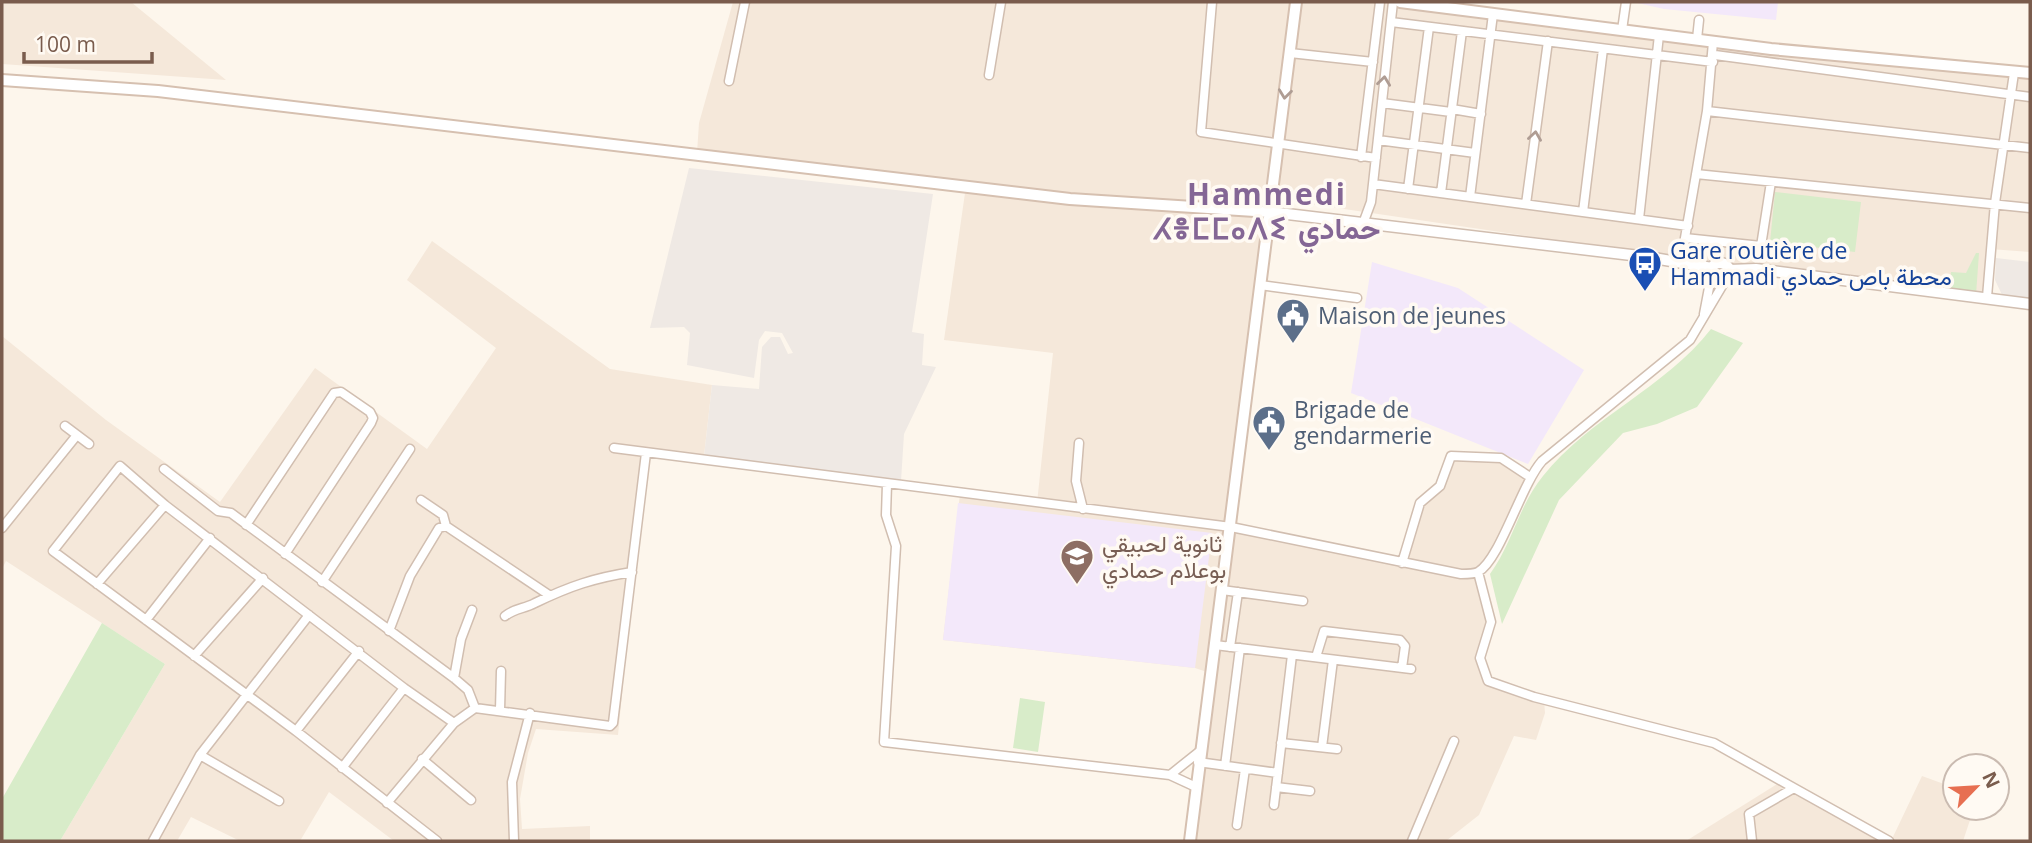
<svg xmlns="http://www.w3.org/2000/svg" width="2032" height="843" font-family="'Open Sans',Vazirmatn,'Noto Sans Tifinagh',sans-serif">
  <rect width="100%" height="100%" fill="#fdf6ec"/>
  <path fill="#f5e8da" d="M2 2H131L226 80 2 64Z
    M733 2H1453L1451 8 2030 73V252L1990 249 1987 297 1678 258 1283 200 1270 212 1231 527 1401 563 1420 503 1440 486 1449 459 1501 458 1530 477 1490 559 1478 572 1491 622 1480 658 1488 681 1544 700 1545 713 1536 740 1514 736 1479 815 1446 841H1190L1210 673 1195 668 943 640 960 494 1037 503 1053 353 944 340 966 186 697 153 699 123Z
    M432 241 610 369 712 385 704 456 646 454 618 735 536 729 528 753 520 799 522 829 590 826V841H394L329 792 300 841H240L191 817 177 841H60L165 664 6 561 2 569V336L106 420 220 502 315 368 427 449 496 348 407 280Z
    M1922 776 1955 788V808H1974L1963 841H1891Z
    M1782 781 1889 841H1686Z"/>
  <path fill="#efe9e4" d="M689 168 933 194 912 332 924 334 922 365 936 367 904 434 901 481 704 456 712 385 759 389 762 347 771 337H780L788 354 793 353 782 333 765 331 759 340 754 378 687 365 690 333 684 327 650 328Z
    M1996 258 2030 262V302L2004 299 1995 280Z"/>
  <path fill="#f3e8fa" d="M1633 2H1778L1776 20 1664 9Z
    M1372 262 1458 288 1584 370 1528 464 1351 393Z
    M958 503 1212 533 1195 668 943 640Z"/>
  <path fill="#d8ecc9" d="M1775 192 1861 202 1855 252 1770 242Z
    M1976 253H1979L1976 295 1949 292 1951 272 1966 273Z
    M1711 329 1743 343 1697 407 1657 424 1623 433 1559 500 1502 624 1490 574C1512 544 1519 505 1543 476 1589 418 1665 388 1711 329Z
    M102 623 165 664 60 841H2V799Z
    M1020 698 1045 702 1038 752 1013 748Z"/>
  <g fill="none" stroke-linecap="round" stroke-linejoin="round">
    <defs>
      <path id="minor" d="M1212 2 1201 132 1376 158
        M1391 22 1713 62
        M1622 30 1626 2
        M1697 39 1699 20
        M1290 53 1373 62
        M1715 55 2030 97
        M989 75 1001 2
        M729 81 745 2
        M1382 103 1451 112
        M1452 109 1481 114
        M1707 111 2030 148
        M1378 140 1475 153
        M1361 157 1380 2
        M1696 174 2030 208
        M1373 184 1688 226
        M1408 189 1429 27
        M1441 193 1462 31
        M1470 197 1493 14
        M1526 204 1548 41
        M1583 212 1603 49
        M1639 219 1659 35
        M1364 221 1371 202 1393 2
        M1685 238 1761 246 1771 182
        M1681 261 1707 111 1713 42
        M1260 285 1357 298
        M1987 297 1995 203 2014 73
        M1704 314 1711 277
        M65 426 89 444
        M1079 443 1076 481 1083 509
        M614 448 1231 527 1461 574C1466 574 1474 574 1478 572 1500 560 1521 485 1542 461L1690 340 1725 281
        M164 469 218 511 231 513 454 678 468 690 475 708
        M887 484 886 515 896 546 884 742 1170 775 1196 787
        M421 500 443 515 446 526
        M246 525 334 393 341 392 370 412 373 418 371 423 285 554
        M2 528 77 435
        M1402 563 1420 503 1440 486 1451 456 1501 458 1530 477
        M1478 572 1491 622 1480 658 1488 681 1534 697 1714 743 1794 788
        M322 582 410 449
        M97 584 165 505
        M1222 590 1303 601
        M505 616C515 608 524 609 535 603 570 586 594 578 632 572
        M146 620 210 538
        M389 631 410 576 439 528 446 526 549 595
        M1215 645 1411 669
        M1230 647 1238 592
        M194 656 263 578
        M1316 657 1324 631 1400 640 1405 646 1402 668
        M454 678 461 639 472 610
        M500 710 501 671
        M296 731 359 651
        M1281 743 1337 749
        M1322 747 1333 660
        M200 755 279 801
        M422 759 471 800
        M1198 762 1278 773
        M1225 766 1240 648
        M342 768 404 688
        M1170 775 1200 751
        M1276 787 1310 791
        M387 803 454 723 475 708 610 726 613 723 646 453
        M1274 805 1292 655
        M1237 825 1245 769
        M153 841 200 755 309 615
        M437 841 296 731 53 551 120 466 165 505 404 688 454 723
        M514 841 512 782 530 713
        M1412 841 1454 741
        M1752 841 1749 814 1794 788 1889 841"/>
      <path id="tertiary" d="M1270 212 1648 257 1712 268
        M1710 273a10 10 0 1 1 20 0a10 10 0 1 1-20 0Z
        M1729 270 1756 269 2030 304"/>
      <path id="secondary" d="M1400 2 1771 49 2030 73
        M2 80 158 91 1070 199 1270 212
        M1190 841 1296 2"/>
    </defs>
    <use href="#minor" stroke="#d1beb0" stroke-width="11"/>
    <use href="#tertiary" stroke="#d1beb0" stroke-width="13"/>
    <use href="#secondary" stroke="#d6c0b0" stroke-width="14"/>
    <use href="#minor" stroke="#fff" stroke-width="8"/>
    <use href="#tertiary" stroke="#fff" stroke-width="10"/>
    <use href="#secondary" stroke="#fff" stroke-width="10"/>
  </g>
  <defs><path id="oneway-chevron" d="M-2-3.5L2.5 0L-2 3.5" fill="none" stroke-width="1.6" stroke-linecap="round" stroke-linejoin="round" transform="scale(1.75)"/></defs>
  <g stroke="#af9d94">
    <use href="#oneway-chevron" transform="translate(1384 81) rotate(-83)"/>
    <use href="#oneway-chevron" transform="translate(1285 94) rotate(97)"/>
    <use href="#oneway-chevron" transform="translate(1535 136) rotate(-82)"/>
  </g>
  <defs>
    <symbol id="bus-pin" viewBox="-11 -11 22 30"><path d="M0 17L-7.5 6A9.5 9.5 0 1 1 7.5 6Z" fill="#1a4fb4" stroke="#fffaf3"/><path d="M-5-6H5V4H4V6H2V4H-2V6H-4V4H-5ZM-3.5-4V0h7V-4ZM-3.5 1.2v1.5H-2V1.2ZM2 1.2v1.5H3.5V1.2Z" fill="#fff"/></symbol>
    <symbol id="civic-pin" viewBox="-11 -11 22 30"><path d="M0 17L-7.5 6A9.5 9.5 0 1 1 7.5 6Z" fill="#5c6f8a" stroke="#fffaf3"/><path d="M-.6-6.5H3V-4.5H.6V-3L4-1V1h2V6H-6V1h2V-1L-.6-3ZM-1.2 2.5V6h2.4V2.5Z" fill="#fff"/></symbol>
    <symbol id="school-pin" viewBox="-11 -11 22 30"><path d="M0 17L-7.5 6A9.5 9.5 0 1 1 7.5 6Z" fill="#8d6e63" stroke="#fffaf3"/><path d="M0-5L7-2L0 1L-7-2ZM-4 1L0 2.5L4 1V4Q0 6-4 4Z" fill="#fff"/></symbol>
  </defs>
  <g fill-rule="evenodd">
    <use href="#bus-pin" x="1626" y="244" width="38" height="52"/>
    <use href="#civic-pin" x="1274" y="296" width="38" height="52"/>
    <use href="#civic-pin" x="1250" y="403" width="38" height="52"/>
    <use href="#school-pin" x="1058" y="537" width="38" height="52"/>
  </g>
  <g text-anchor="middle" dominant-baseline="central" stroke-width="7" stroke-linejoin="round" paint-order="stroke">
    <g font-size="23" fill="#164399" stroke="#fffaf3" text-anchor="start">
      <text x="1670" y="250">Gare routière de<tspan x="1670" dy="26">Hammadi محطة باص حمادي</tspan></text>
    </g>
    <g font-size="23" fill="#4e5e75" stroke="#fffaf3" text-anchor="start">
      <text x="1318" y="315">Maison de jeunes</text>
      <text x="1294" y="409">Brigade de<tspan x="1294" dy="26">gendarmerie</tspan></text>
    </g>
    <g font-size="23" fill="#785e54" stroke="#fffaf3" text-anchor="start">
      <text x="1102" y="543">ثانوية لحبيقي<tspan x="1102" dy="26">بوعلام حمادي</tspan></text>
    </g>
    <g font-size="30" font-weight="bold" letter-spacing="2" fill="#846695" stroke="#fffaf3">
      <text x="1267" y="193">Hammedi<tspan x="1267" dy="34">ⵃⴻⵎⵎⴰⴷⵉ حمادي</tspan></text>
    </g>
  </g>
  <rect width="2032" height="843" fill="none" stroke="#7a5c4d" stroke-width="7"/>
  <g transform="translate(1976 787) rotate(65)"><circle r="33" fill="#fffaf3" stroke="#cabbb1" stroke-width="2"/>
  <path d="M0-5L12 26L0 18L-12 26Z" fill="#e76f51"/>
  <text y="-10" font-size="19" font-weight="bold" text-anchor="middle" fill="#7a5c4d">N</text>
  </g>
  <path d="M24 52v10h128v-10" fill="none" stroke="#7a5c4d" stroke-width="3.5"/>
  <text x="35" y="52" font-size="21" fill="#7a5c4d" stroke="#fffaf3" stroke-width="5" paint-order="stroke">100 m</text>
</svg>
